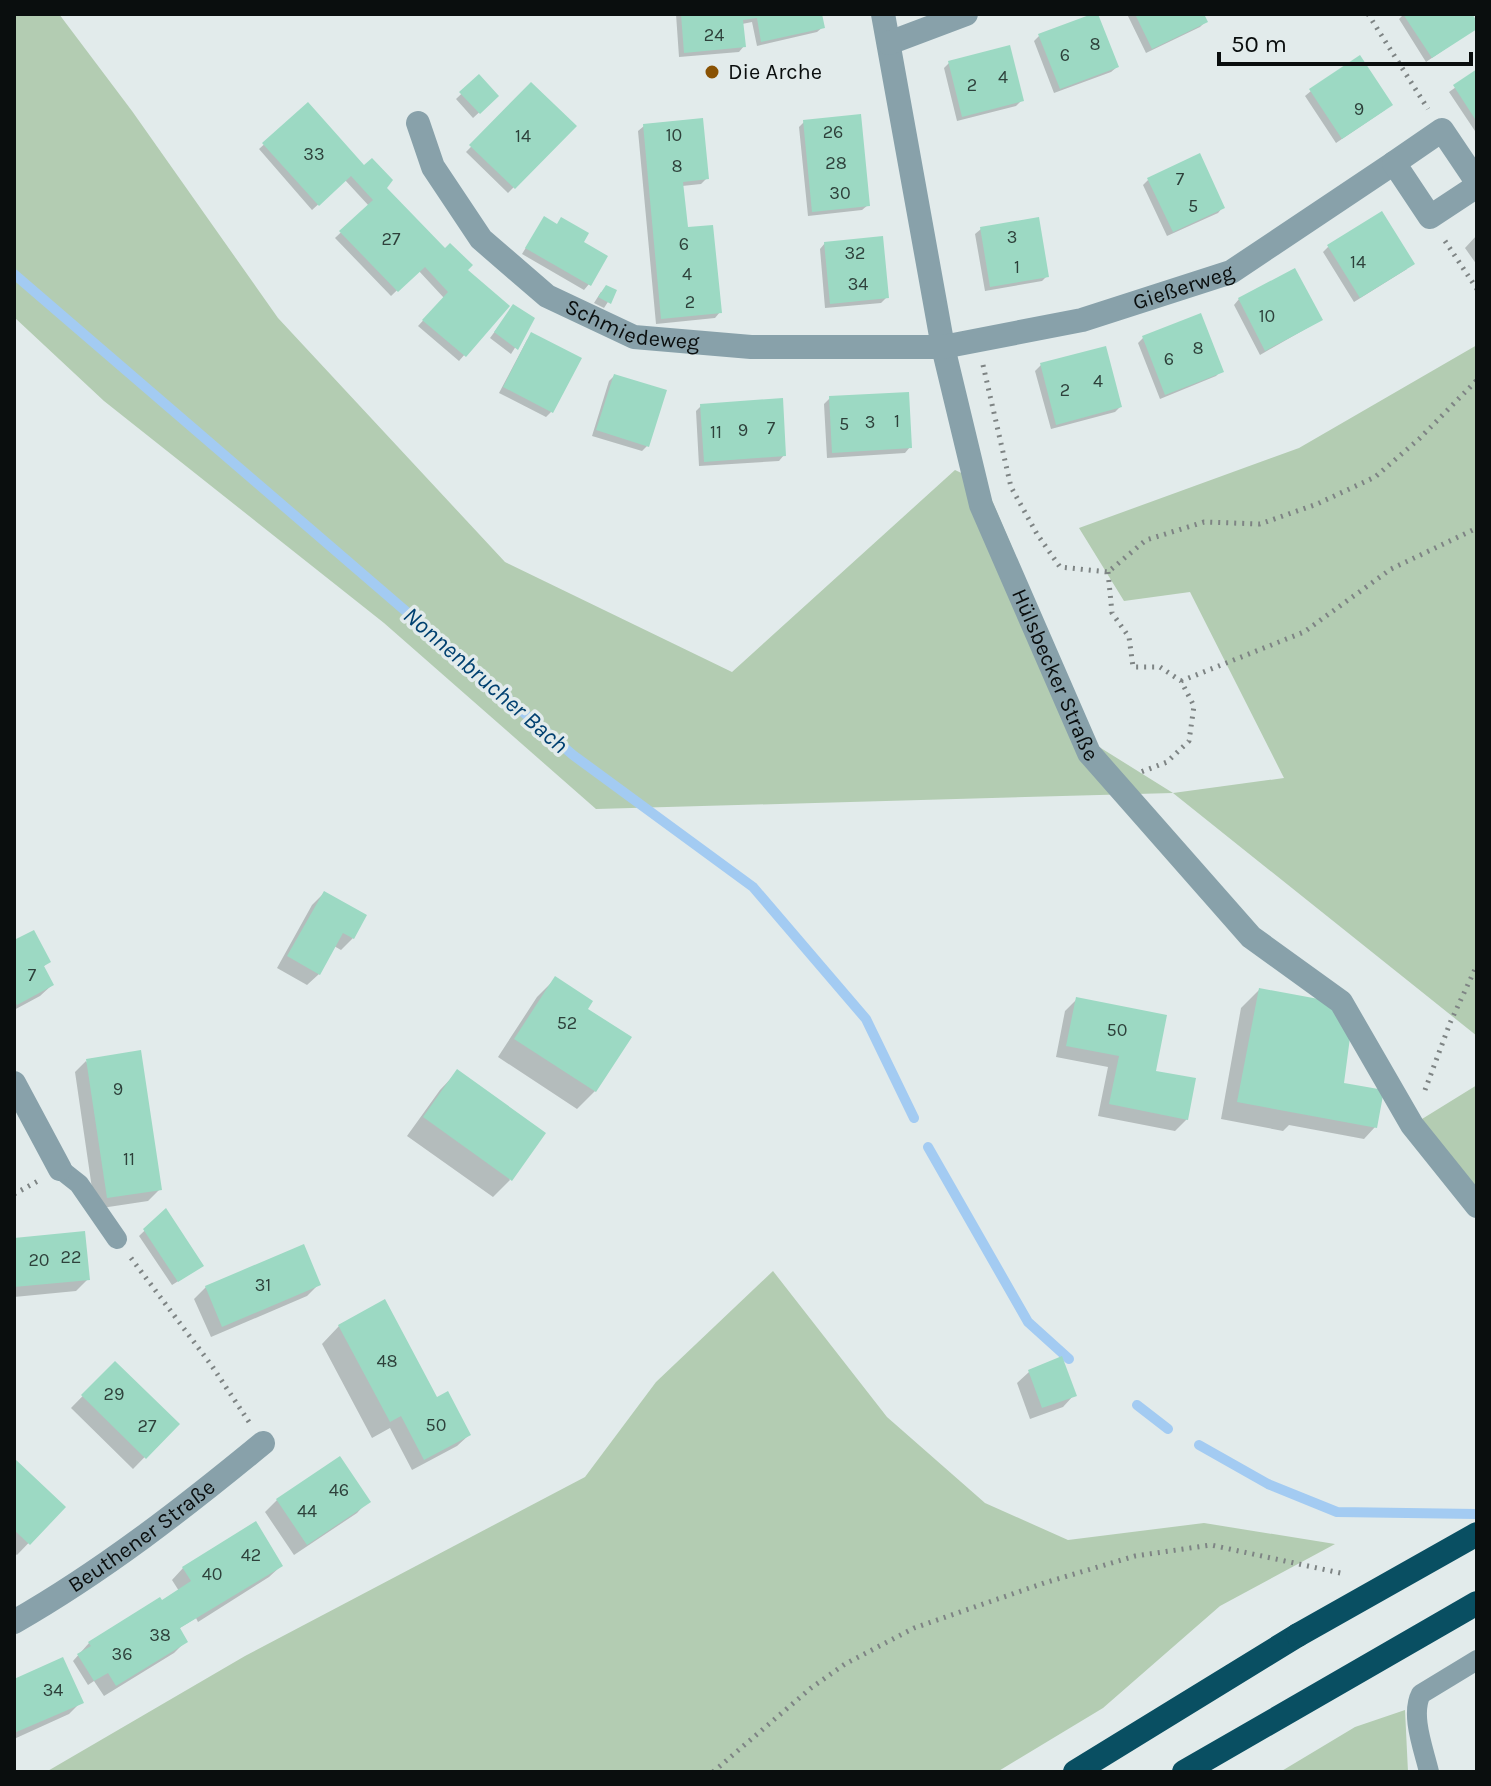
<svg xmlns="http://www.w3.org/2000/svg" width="1491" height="1786" font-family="Karla,sans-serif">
  <rect width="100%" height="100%" fill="#e2ebeb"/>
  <path fill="#b3ccb2" d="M14 14H59L132 111 278 318 505 562 732 672 955 470 985 484 1096 745 1173 793 1284 778 1190 592 1124 601 1079 528 1299 448 1477 345V1036L1173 793 596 809 384 623 104 401 14 317Z
    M1477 1085V1193L1422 1119Z
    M773 1271 887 1417 985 1503 1068 1540 1204 1523 1335 1544 1220 1606 1103 1708 997 1772H46L245 1656 585 1477 656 1382Z
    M1405 1710 1408 1772H1280L1355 1727Z"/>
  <path fill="#0003" d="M676 14H820L823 27 817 32 757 46 752 22 742 24 744 46 739 52 679 57Z
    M1127 14H1201L1205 22 1200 27 1146 53Z
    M1404 14H1470L1477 27 1426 62 1399 19Z
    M1039 36 1117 67 1111 72 1054 93 1034 41Z
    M949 63 1022 100 1016 106 957 121 944 68Z
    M1477 72V134L1449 92Z
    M479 77 497 96 473 118 456 99Z
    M531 85 574 126 508 193 466 152Z
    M1311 91 1385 110 1336 143 1305 96Z
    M308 105 384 188 465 270 507 306 459 361 418 326 444 298 418 270 391 296 335 238 369 206 345 180 312 210 259 149Z
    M804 122 868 205 862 210 808 216 799 127Z
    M644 126 707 178 701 184 682 186 686 230 720 312 715 318 656 324 638 131Z
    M1148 180 1223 207 1218 213 1167 236 1143 185Z
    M544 218 581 243 589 284 584 290 522 254Z
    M981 229 1047 276 1042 281 985 291 975 234Z
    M1477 235V265L1465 248Z
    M825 243 887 297 881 303 825 308 820 249Z
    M1328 247 1407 269 1354 302 1323 252Z
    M615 291 604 308 594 303 601 292Z
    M1239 299 1321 320 1260 355 1234 305Z
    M513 307 533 319 511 354 490 338Z
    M532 334 551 412 546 417 499 393 527 340Z
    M1143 338 1221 371 1216 376 1160 399 1138 343Z
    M1041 365 1120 407 1115 412 1051 429 1035 371Z
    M614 376 647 446 642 451 592 436 609 381Z
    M830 398 910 447 905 453 827 458 824 404Z
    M701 406 784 455 779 461 699 466 696 411Z
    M324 893 365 916 353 938 341 950 334 946 319 974 307 985 277 968 312 905Z
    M14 942 49 961 43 967 52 985 40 996 14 1010Z
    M555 979 585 1009 595 1091 577 1109 498 1057 537 997Z
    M1259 990 1342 1084 1375 1127 1364 1139 1289 1125 1283 1131 1221 1119 1241 1008Z
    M1077 999 1154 1072 1187 1119 1175 1131 1098 1116 1108 1067 1056 1057 1065 1011Z
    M86 1061 160 1189 148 1201 95 1209 75 1072Z
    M457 1072 510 1180 493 1197 407 1136 440 1090Z
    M165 1211 196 1270 172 1285 139 1236Z
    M14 1240 88 1279 76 1291 14 1297Z
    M319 1284 307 1296 211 1337 194 1299 206 1287Z
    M339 1326 434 1396 469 1435 457 1446 412 1470 390 1428 372 1438 322 1344Z
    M115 1363 177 1424 133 1469 71 1408Z
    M1029 1372 1074 1395 1063 1407 1030 1419 1017 1383Z
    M14 1461 63 1507 17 1555 14 1553Z
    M277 1500 368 1501 357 1513 294 1555 265 1512Z
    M281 1566 269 1577 198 1622 196 1618 178 1629 186 1641 174 1653 104 1696 94 1681 88 1685 73 1661 89 1643 179 1591 172 1580 183 1568Z
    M14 1682 81 1702 69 1714 14 1739Z"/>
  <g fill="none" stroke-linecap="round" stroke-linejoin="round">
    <path stroke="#a3cbf2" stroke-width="10" d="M14 274 573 755 753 887 866 1019 914 1118
      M928 1147 1028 1322 1069 1359
      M1137 1405 1168 1429
      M1199 1445 1268 1484 1337 1512 1477 1514"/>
  </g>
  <path fill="#9cd9c3" d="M681 14H822L825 28 761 42 757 18 743 20 746 47 684 53Z
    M1092 14H1098L1119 67 1060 89 1038 34Z
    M1135 14H1204L1208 22 1152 49Z
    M1403 14H1472L1477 21V29L1432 58Z
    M1010 45 1024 101 962 117 948 61Z
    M1360 55 1393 105 1342 139 1309 89Z
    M1477 69V122L1453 85Z
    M479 74 499 96 480 114 459 92Z
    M531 82 577 126 515 189 469 145Z
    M308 102 364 165 372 158 393 180 387 188 445 248 450 243 473 265 468 270 510 306 466 357 422 320 448 292 425 267 398 292 339 231 373 200 351 176 319 206 262 143Z
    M861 114 870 206 812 212 803 120Z
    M703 118 709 179 683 182 688 227 713 225 722 313 661 319 643 124Z
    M1200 153 1225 208 1173 232 1147 178Z
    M1382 211 1415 264 1360 298 1327 245Z
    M544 216 557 224 561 217 589 233 584 242 608 256 591 286 525 248Z
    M1039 217 1049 277 990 287 980 227Z
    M883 236 889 298 830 304 824 242Z
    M1295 268 1323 320 1265 351 1238 298Z
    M606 285 617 290 611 304 598 297Z
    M513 304 535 318 518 350 494 332Z
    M1201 313 1224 372 1165 395 1142 336Z
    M531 332 582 358 553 413 503 387Z
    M1106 346 1122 407 1056 425 1040 363Z
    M614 374 667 390 649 447 596 430Z
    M909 392 912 448 832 453 829 396Z
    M783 398 786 456 704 462 700 404Z
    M324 891 367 915 354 939 343 933 320 975 287 956Z
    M34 930 51 962 44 966 54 985 17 1005 14 1000V940Z
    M555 976 593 1001 588 1009 632 1037 596 1092 514 1039Z
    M1259 988 1324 1000 1351 1030 1344 1083 1384 1090 1377 1128 1237 1102Z
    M1076 997 1167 1015 1156 1071 1196 1078 1188 1120 1109 1104 1119 1056 1066 1046Z
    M141 1050 162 1190 107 1198 86 1059Z
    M457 1069 546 1133 512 1181 423 1117Z
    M166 1208 204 1266 178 1282 143 1229Z
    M85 1231 90 1280 14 1287V1238Z
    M304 1244 321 1285 222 1327 205 1286Z
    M385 1299 437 1397 448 1391 471 1435 424 1460 401 1416 390 1422 338 1325Z
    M1062 1356 1077 1396 1042 1408 1028 1370Z
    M115 1361 180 1424 146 1459 81 1395Z
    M340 1456 371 1502 307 1545 276 1499Z
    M14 1458 66 1507 30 1545 14 1530Z
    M256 1521 283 1566 180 1628 188 1642 116 1686 108 1673 94 1681 77 1654 91 1646 88 1642 160 1597 162 1600 191 1581 182 1567Z
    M63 1657 84 1703 14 1733V1679Z"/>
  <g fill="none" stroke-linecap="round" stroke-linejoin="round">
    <path stroke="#7e8484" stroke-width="5" stroke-dasharray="2 6" stroke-linecap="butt" d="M1368 14 1428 109
      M1445 241 1477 289
      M983 365 1011 487 1037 534 1060 567 1108 572 1146 540 1204 522 1260 524 1317 504 1375 477 1419 439 1477 380
      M1108 572 1112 613 1129 637 1133 667H1160L1181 681 1194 706 1189 741 1167 762 1141 772
      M1181 681 1304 632 1391 569 1477 528
      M1425 1090 1450 1023 1477 965
      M14 1194 38 1181
      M131 1258 212 1366 249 1422
      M713 1772 811 1688 845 1664 914 1628 1044 1583 1135 1556 1211 1545 1345 1574"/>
    <path stroke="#88a1aa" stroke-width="20" d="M60 1169 79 1184 117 1239
      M1429 1772C1424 1750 1410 1715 1421 1694L1477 1660"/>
    <g stroke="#88a1aa" stroke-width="24">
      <path id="s1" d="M883 14 943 347 981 505 1089 753 1251 937 1341 1002 1412 1125 1477 1206"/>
      <path d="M889 43 966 14"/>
      <path id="s2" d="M418 123 433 167 481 239 547 296 634 337 751 347H943L1082 320 1231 272 1394 163"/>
      <path d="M1477 182 1442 130 1394 163 1430 217 1477 186"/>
      <path d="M14 1083 60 1169"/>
      <path id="s3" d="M14 1622C103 1571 184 1508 263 1443"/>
    </g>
    <path stroke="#094f62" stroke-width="24" d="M1075 1772 1298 1635
      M1184 1772 1477 1603"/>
    <path stroke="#094f62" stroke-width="24" d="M1298 1635 1477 1534"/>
  </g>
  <circle fill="#895203" stroke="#e2ebeb" stroke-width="3" cx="712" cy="72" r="8"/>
  <g text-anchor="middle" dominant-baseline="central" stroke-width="7" stroke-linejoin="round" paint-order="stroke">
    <g font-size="18" fill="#2e413b">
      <text x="714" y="35">24</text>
      <text x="1095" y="44">8</text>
      <text x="1065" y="55">6</text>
      <text x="1003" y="77">4</text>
      <text x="972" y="85">2</text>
      <text x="1359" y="109">9</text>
      <text x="833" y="132">26</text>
      <text x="674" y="135">10</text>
      <text x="523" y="136">14</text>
      <text x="314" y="154">33</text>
      <text x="836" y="163">28</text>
      <text x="677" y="166">8</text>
      <text x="1180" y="179">7</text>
      <text x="840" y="193">30</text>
      <text x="1193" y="206">5</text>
      <text x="1012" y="237">3</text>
      <text x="391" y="239">27</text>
      <text x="684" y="244">6</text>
      <text x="855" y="253">32</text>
      <text x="1358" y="262">14</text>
      <text x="1017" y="267">1</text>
      <text x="687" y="274">4</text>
      <text x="858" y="284">34</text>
      <text x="690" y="302">2</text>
      <text x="1267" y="316">10</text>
      <text x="1198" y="348">8</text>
      <text x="1169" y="359">6</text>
      <text x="1098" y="381">4</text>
      <text x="1065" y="390">2</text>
      <text x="897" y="421">1</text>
      <text x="870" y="422">3</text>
      <text x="844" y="424">5</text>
      <text x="771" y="428">7</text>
      <text x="743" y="430">9</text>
      <text x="716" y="432">11</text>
      <text x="32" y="975">7</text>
      <text x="567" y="1023">52</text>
      <text x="1117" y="1030">50</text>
      <text x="118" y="1089">9</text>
      <text x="129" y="1159">11</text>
      <text x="71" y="1257">22</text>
      <text x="39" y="1260">20</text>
      <text x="263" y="1285">31</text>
      <text x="387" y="1361">48</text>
      <text x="114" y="1394">29</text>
      <text x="436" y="1425">50</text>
      <text x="147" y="1426">27</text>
      <text x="339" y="1490">46</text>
      <text x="307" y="1511">44</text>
      <text x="251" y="1555">42</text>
      <text x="212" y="1574">40</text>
      <text x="160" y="1635">38</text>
      <text x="122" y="1654">36</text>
      <text x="53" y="1690">34</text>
    </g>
    <g font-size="22" fill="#0a0e0e" stroke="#e2ebeb" text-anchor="start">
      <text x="728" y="72">Die Arche</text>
    </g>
    <g font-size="22" fill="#0a0e0e" stroke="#e2ebeb">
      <text stroke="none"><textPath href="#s2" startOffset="874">Gießerweg</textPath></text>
      <text stroke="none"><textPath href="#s2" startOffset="312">Schmiedeweg</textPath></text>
      <text stroke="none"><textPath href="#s1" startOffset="686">Hülsbecker Straße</textPath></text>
      <text stroke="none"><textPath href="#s3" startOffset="154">Beuthener Straße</textPath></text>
    </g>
    <g font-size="24" font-style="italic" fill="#004070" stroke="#e2ebeb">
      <text transform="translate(486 680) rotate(41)">Nonnenbrucher Bach</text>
    </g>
  </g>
  <rect width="1491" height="1786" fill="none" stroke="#0a0e0e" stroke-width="32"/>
  <path d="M1219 52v12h252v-12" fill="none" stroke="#0a0e0e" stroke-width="4"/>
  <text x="1231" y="52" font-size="24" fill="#0a0e0e" stroke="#e2ebeb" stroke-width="6" paint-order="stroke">50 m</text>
</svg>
